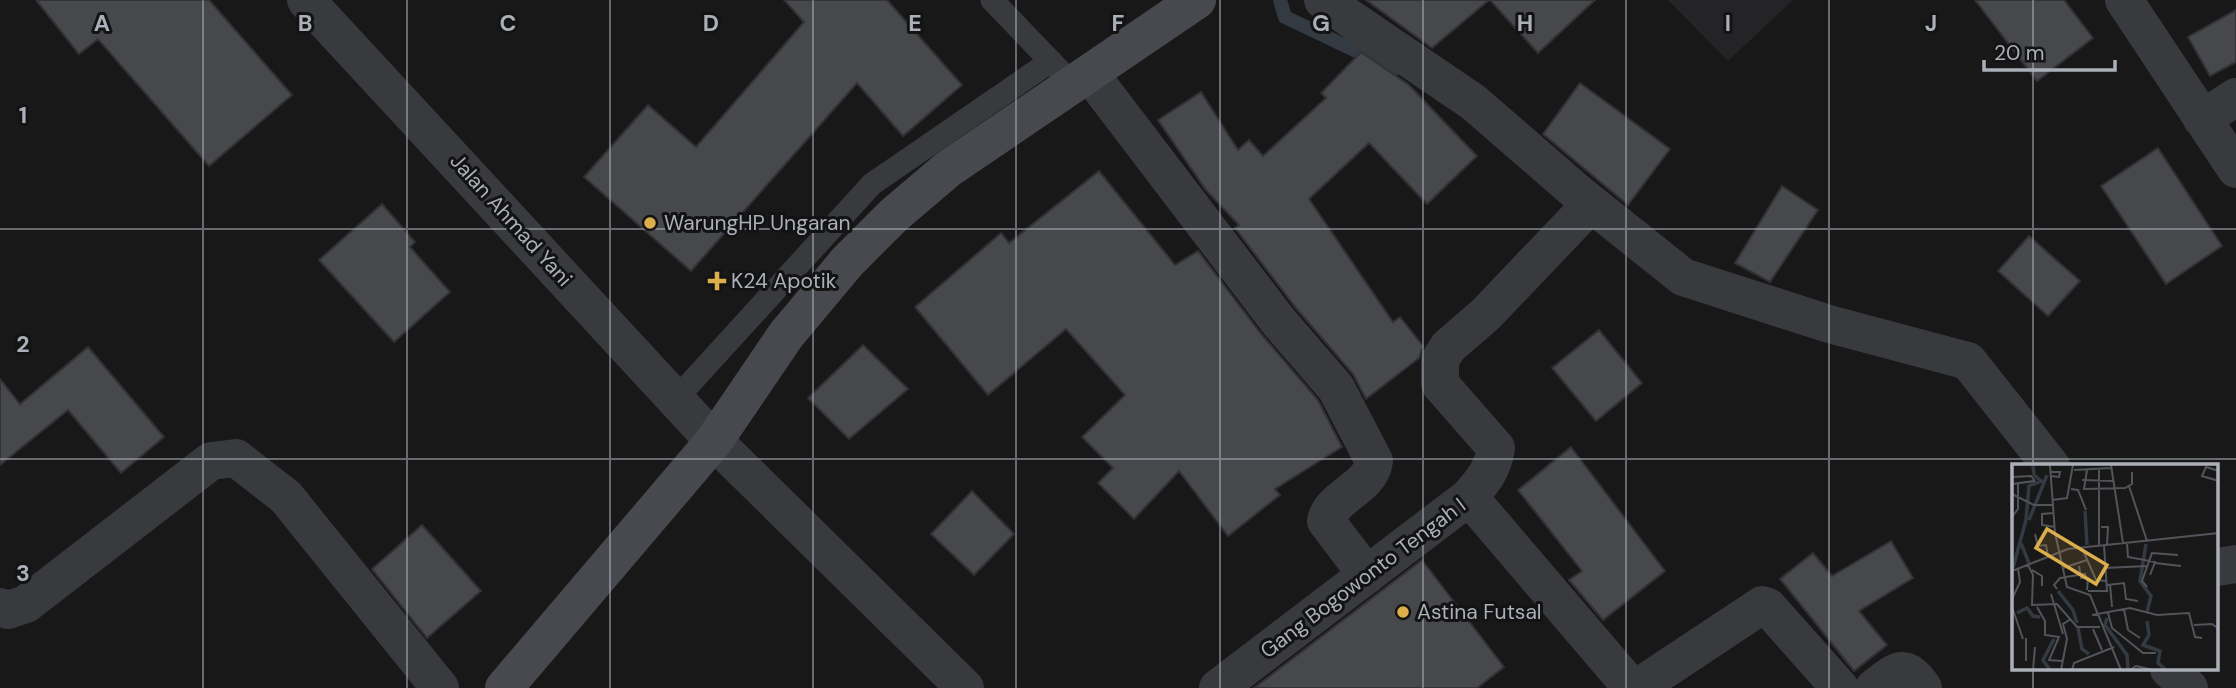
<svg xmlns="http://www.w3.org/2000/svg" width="2236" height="688" font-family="'DM Sans',sans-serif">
  <rect width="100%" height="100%" fill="#181819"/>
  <path fill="#242426" d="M1668 0H1793L1728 61Z"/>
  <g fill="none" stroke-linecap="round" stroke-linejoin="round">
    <path stroke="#333a41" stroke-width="14" d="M1280 0 1285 17 1394 69"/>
  </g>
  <path fill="#47484c" stroke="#323235" stroke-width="2" d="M36 0H209L292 95 209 166 98 39 79 54Z
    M784 0H887L962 85 903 136 857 83 691 271 584 177 648 105 696 147 804 22Z
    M1366 0H1489L1432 48Z
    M1490 0H1595L1538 53Z
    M1975 0H2064L2093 38 2037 81Z
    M2236 10V62L2210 76 2188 37Z
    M1361 52 1409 85 1477 156 1427 204 1369 143 1309 199 1393 322 1400 317 1423 346 1419 358 1366 399 1353 374 1296 308 1235 228 1239 225 1206 190 1158 120 1201 92 1238 150 1249 140 1263 156 1326 98 1321 93Z
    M1580 83 1670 149 1628 205 1543 134Z
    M2158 148 2222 246 2166 284 2101 186Z
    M1099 171 1175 265 1198 251 1262 335 1318 400 1342 447 1275 489 1280 495 1228 536 1179 471 1134 519 1098 483 1113 468 1082 437 1125 395 1066 329 988 395 915 307 1001 233 1009 243Z
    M1782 186 1818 210 1770 282 1735 263Z
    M382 204 415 242 410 247 450 292 394 342 319 260Z
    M2029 236 2080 281 2048 316 1998 271Z
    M1599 330 1642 383 1596 421 1552 368Z
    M863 345 908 389 849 439 808 398Z
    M88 347 164 437 121 473 68 410 0 465V379L20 404Z
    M1571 447 1665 571 1603 620 1569 580 1582 571 1518 490Z
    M972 491 1014 534 974 575 931 534Z
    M422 525 481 591 427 638 372 569Z
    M1891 541 1913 578 1859 611 1887 645 1854 671 1780 579 1813 553 1832 576Z
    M1422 560 1504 667 1477 688H1254Z"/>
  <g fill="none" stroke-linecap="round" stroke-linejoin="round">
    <path stroke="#393a3e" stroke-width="23" d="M992 0 1060 71
      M675 400 872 184 1051 61"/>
    <path stroke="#393a3e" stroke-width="38" d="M1323 0 1473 102 1578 193 1683 277 1829 324 1968 361 2051 466
      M2124 0 2236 169
      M1090 74 1279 322 1336 388 1374 461C1371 488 1331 496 1326 521L1367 575
      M2202 119 2236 97
      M1469 497 1632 688
      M2217 567 2236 564
      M0 607 8 610 26 604 211 461 236 458 286 497 440 688
      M2169 669 2189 688
      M1218 688 1469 497C1483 481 1493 469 1496 448L1440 384V360L1448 347 1486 314 1591 204
      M1637 688 1762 605 1768 607 1840 688
      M1874 688C1896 671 1905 660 1923 688"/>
    <path stroke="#393a3e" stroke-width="38" d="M306 0 714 441 965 688"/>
    <path stroke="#47494e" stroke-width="38" d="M504 688 714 441 786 335 847 262 894 215 948 169 1197 0"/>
  </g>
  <path fill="none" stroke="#abafb8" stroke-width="2" stroke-opacity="0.55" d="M203 0V688M407 0V688M610 0V688M813 0V688M1016 0V688M1220 0V688M1423 0V688M1626 0V688M1829 0V688M2033 0V466M0 229H2236M0 459H2236M2033 669V688"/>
  <g fill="#ddae4c" stroke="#131314" stroke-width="2.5">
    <circle cx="650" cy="223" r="7"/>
    <path d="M713.5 270.5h7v7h7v7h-7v7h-7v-7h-7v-7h7z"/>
    <circle cx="1403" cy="612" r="7"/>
  </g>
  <g text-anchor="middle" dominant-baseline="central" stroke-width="6" stroke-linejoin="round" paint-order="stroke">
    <g font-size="21" fill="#abafb8" stroke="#131314">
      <text transform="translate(511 220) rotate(48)">Jalan Ahmad Yani</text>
      <text transform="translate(1363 578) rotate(-37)">Gang Bogowonto Tengah I</text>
    </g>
    <g font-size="21" fill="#abafb8" stroke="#131314" text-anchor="start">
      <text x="664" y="223">WarungHP Ungaran</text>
      <text x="731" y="281">K24 Apotik</text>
      <text x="1417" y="612">Astina Futsal</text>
    </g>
  </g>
  <g transform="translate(2012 464)">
    <rect width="206" height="206" fill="#181819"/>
    <path fill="none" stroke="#333a41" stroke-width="3.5" d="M73 47 75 81M14 56 17 22 29 17 22 11 21 1M17 56 35 11M8 77 17 99M134 80 128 117 139 132 135 148M1 104 14 56M46 127 61 146 65 159M5 149 15 144 21 152 28 153M95 154 93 161 115 191 116 205M135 157 137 171 131 181 148 187 146 199 154 206M66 164 70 185 77 190M38 206 31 196 42 175"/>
    <path fill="none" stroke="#535459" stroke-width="2" d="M38 1 43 69 55 123 78 131 109 206M99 1 111 79M62 6 99 4M75 6 72 25 113 24 120 20V8M207 7 194 3 190 12 207 17M38 8H48L47 13 38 12M0 13 19 12 23 17M70 16 102 17M0 20 23 17M117 22 135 77M59 25 66 26 74 46M0 30 22 41H40M40 36 55 34 61 1M41 49 30 50V61L43 63M0 53 6 45V20M89 63H96L95 80M23 70 26 82 34 81 36 92M115 79 116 93 143 98 138 111M87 81V6M70 84 84 116 94 117M143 99 169 102M16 101 21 111 20 141 45 140 65 163H88M67 102 69 114H76L75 126M51 104 75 96M93 104 135 102M20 106 30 112V122M0 107 56 85 207 69M95 121 112 119 114 135 126 137M98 121 100 143M135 123 130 117 140 89 166 91M45 125 42 121 48 114 73 110 74 114M76 127H95L92 81M39 130 51 170M0 135 8 118 6 104M0 143 11 175M25 143 33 157V171L47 173 37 196 50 197M112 145 116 166 128 174M96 149 100 164 131 189H144M80 151 118 144 145 151 177 149 183 173 190 174M182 161 200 160 207 165M81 165 90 186M14 174V197M21 206 23 183M49 206 55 175 51 160 59 155M60 206 62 199 102 183M118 206 124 202 141 206"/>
    <path fill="#ddae4c" fill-opacity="0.15" stroke="#ddae4c" stroke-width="3.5" d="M35 65 95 101 84 120 24 84Z"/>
    <rect width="206" height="206" fill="none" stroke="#abafb8" stroke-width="3.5"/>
  </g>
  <g font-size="23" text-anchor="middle" font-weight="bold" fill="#abafb8" stroke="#131314" stroke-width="6" stroke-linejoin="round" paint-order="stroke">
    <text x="102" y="31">A</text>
    <text x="305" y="31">B</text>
    <text x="508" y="31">C</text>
    <text x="711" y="31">D</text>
    <text x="915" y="31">E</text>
    <text x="1118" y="31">F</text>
    <text x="1321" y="31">G</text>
    <text x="1525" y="31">H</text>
    <text x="1728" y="31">I</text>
    <text x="1931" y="31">J</text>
    <text x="23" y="123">1</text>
    <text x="23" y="352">2</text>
    <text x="23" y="581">3</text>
  </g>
  <path d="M1984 60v10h131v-10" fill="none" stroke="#abafb8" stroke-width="3.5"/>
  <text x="1994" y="60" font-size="21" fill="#abafb8" stroke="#131314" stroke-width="5" paint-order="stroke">20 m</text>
</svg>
